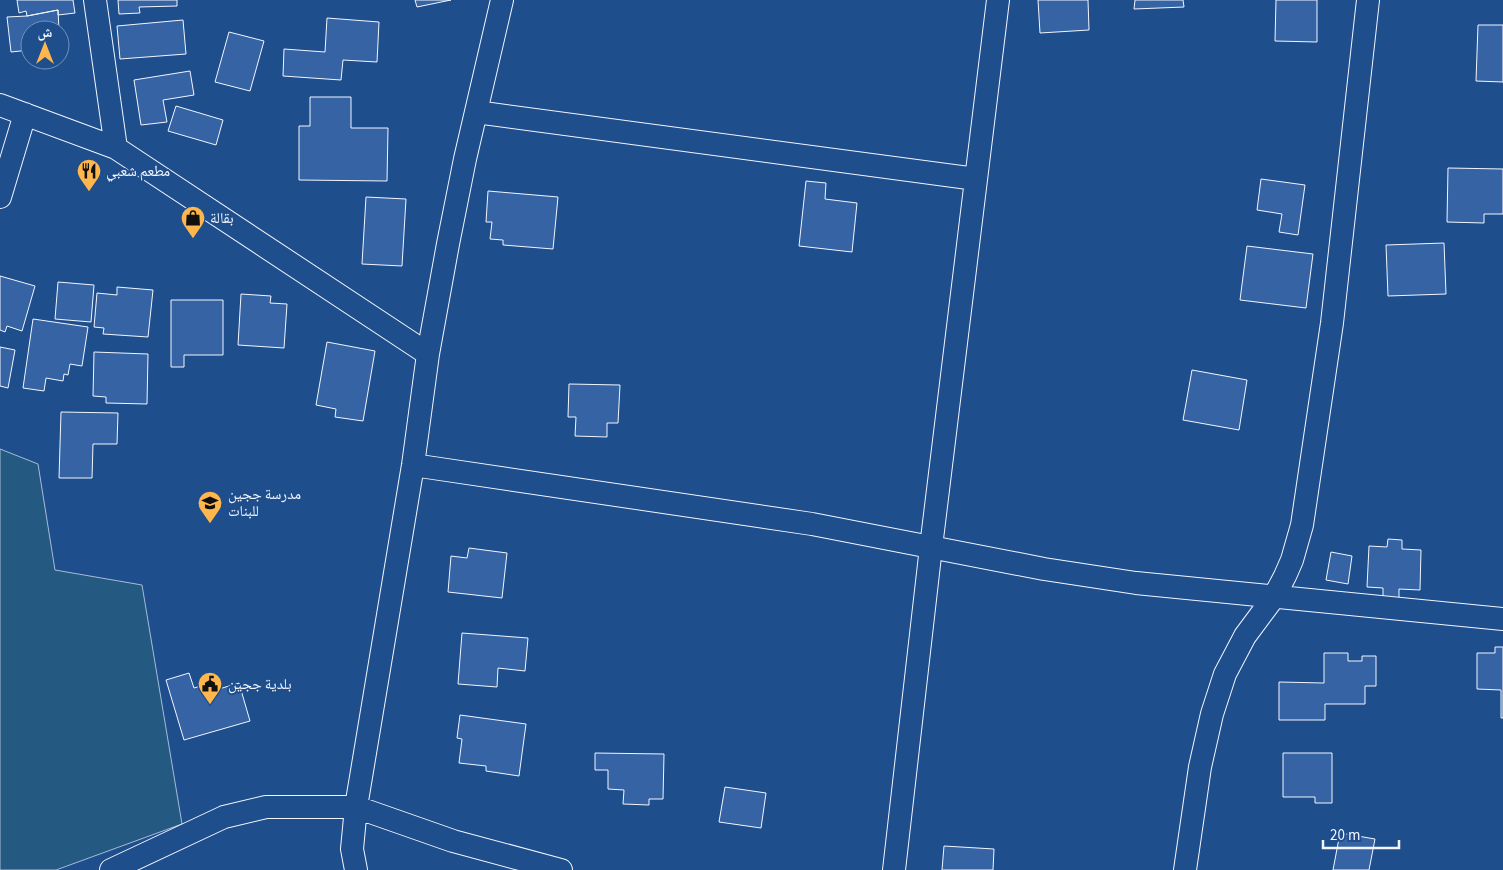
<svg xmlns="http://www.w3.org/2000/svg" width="1503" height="870" font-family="'Source Sans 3','Noto Naskh Arabic',sans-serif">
  <rect width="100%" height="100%" fill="#1f4e8c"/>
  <path fill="#245a82" stroke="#a8bbd7" d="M0 449 38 464 55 570 142 585 182 824 56 870H0Z"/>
  <path fill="#3563a3" stroke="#f2f6ff" d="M17 0H73L75 13 58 15V10L27 16 26 11 19 13Z
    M118 0H177V6L139 7 140 13 119 14Z
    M415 0H451L417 7Z
    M1038 0H1088L1089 30 1040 33Z
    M1135 0H1183L1184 7 1134 9Z
    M1276 0H1317V42L1275 41Z
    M58 10 59 30H30V50L11 52 7 17 27 16Z
    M327 18 379 22 377 62 343 60 341 80 283 76 284 49 325 52Z
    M183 20 186 54 120 59 117 26Z
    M1478 25H1503V82L1476 81Z
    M229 32 264 41 250 91 215 82Z
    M190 71 194 95 163 100 167 122 141 125 134 80Z
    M310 97H351V128H388L387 181 299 180V126H310Z
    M176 106 223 120 216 145 168 131Z
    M1448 168 1503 169V214H1484V223L1447 222Z
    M1261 179 1305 185 1298 235 1279 232 1282 214 1257 210Z
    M806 181 826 183 825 199 857 203 852 252 799 246Z
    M488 191 558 197 553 249 503 245V240L490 239 492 222H486Z
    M366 197 406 199 402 266 362 264Z
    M1444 243 1446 294 1388 296 1386 245Z
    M1247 246 1313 254 1306 308 1240 300Z
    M0 276 35 286 22 331 7 326 5 332 0 330Z
    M58 282 94 285 91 322 55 319Z
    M117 287 153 290 148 337 103 334 104 328 94 327 97 293 117 295Z
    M241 294 271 296 270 303 287 304 284 348 238 345Z
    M171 300H223V355H184V367H171Z
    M33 319 88 327 82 366 70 364 68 375 64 374 63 381 46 378 44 391 23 388Z
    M327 342 375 351 363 421 335 417 336 409 316 405Z
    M0 347 15 350 8 388 0 386Z
    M94 352 148 354 147 404 106 403V397L93 396Z
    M1192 370 1247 380 1239 430 1183 420Z
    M569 384 620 385 618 423H607V437L575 436 576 417H568Z
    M61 412 118 413 117 444H93L92 478H59Z
    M1388 539 1402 540V549L1421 550 1420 590 1399 589V600L1383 599V588L1367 587 1369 546 1387 547Z
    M469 548 507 553 502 598 448 592 451 556 467 558Z
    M1331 552 1352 556 1348 584 1326 580Z
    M462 633 528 638 525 671 498 668 497 687 458 684Z
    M1495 647H1503V718H1501V690L1477 689V653H1495Z
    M1324 653H1348V661H1362V656H1376V686H1365V704H1325V720H1279V682L1324 683Z
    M189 673 194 688 217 681 219 689 239 683 250 721 184 740 166 680Z
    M460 715 526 724 519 776 486 771V766L459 763 462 739 457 738Z
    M595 753 664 754 663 799H649V805L623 804 624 790 608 789V770H595Z
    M1283 753H1332V803H1315V797H1283Z
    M725 787 766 793 761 828 719 822Z
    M1340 833 1375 839 1369 870H1333Z
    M944 846 994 849 993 870H942Z"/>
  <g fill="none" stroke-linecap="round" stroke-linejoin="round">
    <defs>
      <path id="minor" d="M95 0 116 148 428 354
        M0 105 116 148
        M476 112 976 179
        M0 197 25 114
        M413 465 812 524 1044 569 1136 583 1503 619
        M111 870 224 817 266 807H356L453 841 561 870
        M356 870 352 849 356 807 413 465 428 354 448 244 465 159 502 0
        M894 870 931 547 998 0
        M1185 870 1200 767 1212 714 1225 674 1245 636 1274 597 1285 576 1292 560 1302 525 1332 323 1368 0"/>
    </defs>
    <use href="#minor" stroke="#f2f6ff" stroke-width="24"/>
    <use href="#minor" stroke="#1f4e8c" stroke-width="22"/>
  </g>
  <defs>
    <symbol id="restaurant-pin" viewBox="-11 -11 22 30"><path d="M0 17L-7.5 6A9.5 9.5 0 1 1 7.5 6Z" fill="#ffb74d" stroke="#1f4e8c"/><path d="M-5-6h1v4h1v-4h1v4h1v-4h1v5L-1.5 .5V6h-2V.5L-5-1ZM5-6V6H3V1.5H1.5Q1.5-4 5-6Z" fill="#111"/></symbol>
    <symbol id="shop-pin" viewBox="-11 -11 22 30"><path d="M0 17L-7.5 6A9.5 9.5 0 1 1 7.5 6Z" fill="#ffb74d" stroke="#1f4e8c"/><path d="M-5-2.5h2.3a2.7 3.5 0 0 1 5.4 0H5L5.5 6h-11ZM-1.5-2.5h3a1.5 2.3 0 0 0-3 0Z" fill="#111"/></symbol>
    <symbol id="school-pin" viewBox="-11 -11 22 30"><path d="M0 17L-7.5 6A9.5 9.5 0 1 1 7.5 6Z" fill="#ffb74d" stroke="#1f4e8c"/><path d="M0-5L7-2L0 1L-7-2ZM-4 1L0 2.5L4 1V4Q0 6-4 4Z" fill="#111"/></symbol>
    <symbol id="civic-pin" viewBox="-11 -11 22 30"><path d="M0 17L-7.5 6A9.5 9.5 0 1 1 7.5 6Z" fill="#ffb74d" stroke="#1f4e8c"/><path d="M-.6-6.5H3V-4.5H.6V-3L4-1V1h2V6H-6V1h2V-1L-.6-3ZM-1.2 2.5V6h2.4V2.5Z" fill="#111"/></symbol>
  </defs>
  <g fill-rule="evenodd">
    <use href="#restaurant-pin" x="75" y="157" width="28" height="38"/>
    <use href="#shop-pin" x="179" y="204" width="28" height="38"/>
    <use href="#school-pin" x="196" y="489" width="28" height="38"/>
    <use href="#civic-pin" x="196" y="670" width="28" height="38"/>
  </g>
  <g text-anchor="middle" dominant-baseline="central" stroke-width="4" stroke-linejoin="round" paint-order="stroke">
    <g font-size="15" fill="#f2f6ff" stroke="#1f4e8c" text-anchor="start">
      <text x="106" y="171">مطعم شعبي</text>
      <text x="210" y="218">بقالة</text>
      <text x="228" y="494">مدرسة ججين<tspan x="228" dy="17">للبنات</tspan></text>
      <text x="228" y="684">بلدية ججين</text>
    </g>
  </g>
  <g transform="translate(45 45)"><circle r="24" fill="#1f4e8c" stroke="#7391ba"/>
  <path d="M0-4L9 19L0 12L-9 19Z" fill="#ffb74d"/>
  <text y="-8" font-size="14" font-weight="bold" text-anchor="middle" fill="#f2f6ff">ش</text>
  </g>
  <path d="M1323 840v8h76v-8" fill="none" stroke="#f2f6ff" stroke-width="2.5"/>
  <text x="1330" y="840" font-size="15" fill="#f2f6ff" stroke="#1f4e8c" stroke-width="4" paint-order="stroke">20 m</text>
</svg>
